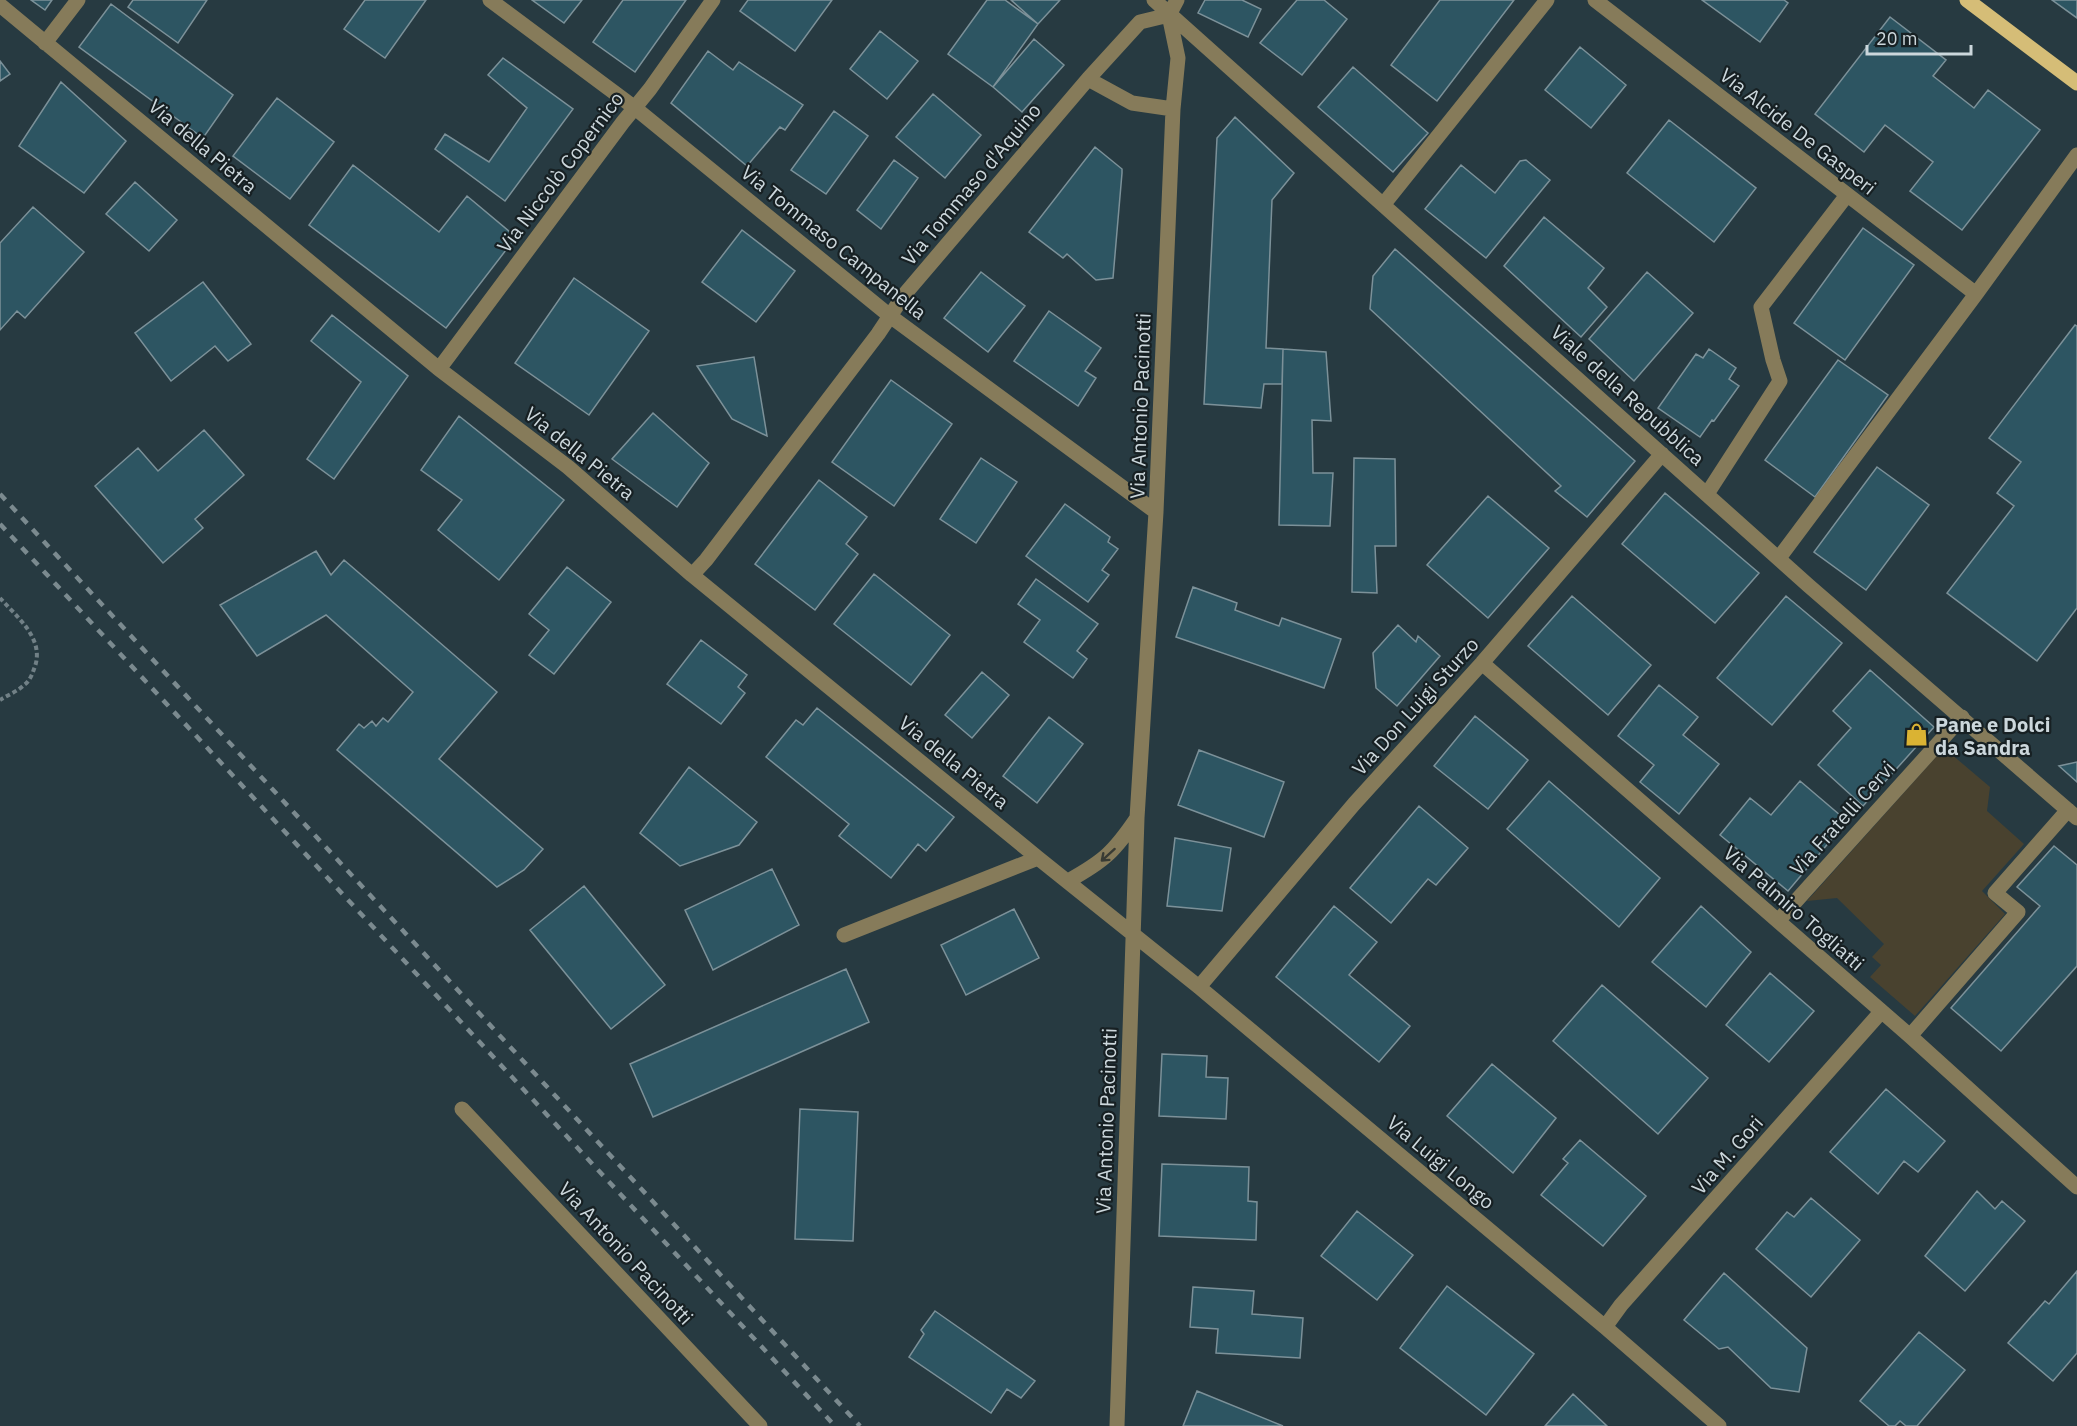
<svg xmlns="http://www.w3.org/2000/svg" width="2077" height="1426" font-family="'IBM Plex Sans',sans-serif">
  <rect width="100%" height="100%" fill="#273a41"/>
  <path fill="#49422f" d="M1944 748 1990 787 1987 811 2024 844 1982 891 2005 914 1915 1016 1870 977 1881 965 1872 957 1884 944 1837 898 1807 901Z"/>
  <path fill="#2d5562" stroke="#7c9199" stroke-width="1.5" d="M31 0H52L45 10Z
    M133 0H207L178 43 128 7Z
    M365 0H426L385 58 344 29Z
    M532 0H582L564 23Z
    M623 0H686L635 72 593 42Z
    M748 0H832L795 51 740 11Z
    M987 0H1005L1038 24 993 87 948 54Z
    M1011 0H1060L1038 24Z
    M1205 0H1242L1261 9 1248 37 1198 13Z
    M1297 0H1324L1347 19 1302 75 1260 43Z
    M1440 0H1514L1437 101 1391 65Z
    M1702 0H1784L1788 3 1760 42Z
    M2052 0H2077V18Z
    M111 4 233 95 203 138 79 47Z
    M1890 17 1946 60 1933 76 1974 108 1988 90 2040 130 1962 230 1910 191 1933 162 1885 125 1864 152 1815 114Z
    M880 31 918 61 887 99 850 69Z
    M1034 39 1064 65 1022 112 993 87Z
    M1580 47 1626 85 1591 128 1545 90Z
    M708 51 733 70 739 62 803 105 785 130 780 127 747 166 671 103Z
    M503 58 573 109 505 201 435 149 445 134 489 162 527 108 488 75Z
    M0 61 10 74 0 81Z
    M1353 67 1428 133 1393 172 1318 107Z
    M61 82 126 141 84 193 19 146Z
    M933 94 981 135 945 178 896 137Z
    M277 98 334 142 290 199 233 156Z
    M834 111 868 136 826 194 791 170Z
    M1235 117 1294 173 1272 200 1266 348 1283 349 1282 384H1264L1261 408 1204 404 1217 138Z
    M1669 120 1756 188 1714 242 1627 173Z
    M1095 147 1122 169V173L1113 278 1096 280 1067 254 1063 258 1029 232Z
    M894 160 918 178 881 229 857 210Z
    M1526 160 1550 180 1486 258 1425 209 1461 165 1495 193 1520 161Z
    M353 165 439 232 467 196 516 237 446 328 309 225Z
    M135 182 177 220 149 251 106 214Z
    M33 207 84 252 25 318 17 311 0 330V243Z
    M1544 217 1604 268 1588 288 1607 307 1581 337 1504 266Z
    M1863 228 1914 265 1845 360 1794 323Z
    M742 230 795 271 756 322 702 282Z
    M1395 249 1635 461 1587 517 1555 491 1561 486 1370 309 1373 276Z
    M981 272 1025 306 988 352 944 318Z
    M1647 272 1693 313 1634 381 1589 339Z
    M574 278 649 331 589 415 515 363Z
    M203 282 251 344 228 361 215 346 171 381 135 333Z
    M1049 311 1101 348 1085 371 1096 378 1078 406 1014 361Z
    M332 315 408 376 334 479 307 459 361 382 311 341Z
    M2075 325 2077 326V608L2037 661 1947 593 2014 506 1997 493 2021 462 1989 438Z
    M1283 349 1326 352 1331 421 1312 420 1313 473H1333L1330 526 1279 525Z
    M1709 349 1736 368 1729 379 1739 386 1714 421 1712 420 1700 437 1658 408 1696 354 1703 358Z
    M754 357 767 436 732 419 697 366Z
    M1838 360 1888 395 1815 497 1765 460Z
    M891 380 952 424 894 506 832 462Z
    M653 413 709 463 677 507 612 459Z
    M459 416 564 500 499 580 438 530 462 500 421 470Z
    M204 430 244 475 195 519 203 528 163 563 95 486 138 448 158 471Z
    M981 458 1017 482 976 543 940 519Z
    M1354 458 1395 459 1396 546H1375L1377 593 1352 592Z
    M1877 467 1929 505 1866 590 1814 552Z
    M819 480 867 517 846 544 858 554 815 610 755 564Z
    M1665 493 1759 573 1715 623 1622 544Z
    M1488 496 1549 548 1488 618 1427 565Z
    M1065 504 1110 537 1108 542 1118 549 1102 570 1109 575 1088 602 1026 556Z
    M316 551 331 575 344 560 497 692 439 759 543 849 524 870 497 887 337 750 359 724 364 728 372 721 376 726 383 718 388 722 413 692 326 615 257 656 220 605Z
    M567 567 611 602 554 674 529 655 549 630 529 614Z
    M874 574 950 635 911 685 834 624Z
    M1036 579 1098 624 1077 651 1087 659 1073 678 1024 642 1040 620 1018 604Z
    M1193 587 1237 603 1235 610 1279 626 1282 618 1341 639 1324 688 1176 637Z
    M1572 596 1651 665 1608 715 1528 646Z
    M1786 596 1842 643 1772 725 1717 678Z
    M1398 625 1416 642 1418 636 1440 656 1397 706 1376 688 1373 653Z
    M701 640 747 675 738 687 745 693 721 724 667 684Z
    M1870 670 1934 727 1863 806 1818 765 1851 728 1833 711Z
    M982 672 1009 695 972 738 945 715Z
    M1659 685 1698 717 1683 735 1719 764 1679 814 1640 782 1654 765 1618 736Z
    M817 708 954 817 926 851 918 844 891 878 839 836 849 824 766 757 796 720 803 725Z
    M1475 716 1528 760 1488 809 1434 766Z
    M1049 717 1083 744 1037 803 1003 776Z
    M1199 750 1284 782 1264 837 1178 805Z
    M2077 762V782L2059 766Z
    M689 767 757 822 739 845 680 866 640 833Z
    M1549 781 1660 878 1619 927 1507 829Z
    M1800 781 1847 821 1788 891 1720 835 1750 798 1771 815Z
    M1419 806 1468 848 1436 885 1428 879 1391 923 1350 888Z
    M1175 838 1231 848 1222 911 1167 906Z
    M2054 846 2077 865V966L2001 1051 1951 1008 2040 906 2017 887Z
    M772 869 799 925 713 970 685 910Z
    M584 886 665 985 611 1029 530 930Z
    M1334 906 1377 942 1349 975 1410 1026 1379 1062 1276 977Z
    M1701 906 1751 952 1706 1007 1652 962Z
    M1014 909 1039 958 966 995 941 945Z
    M846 969 869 1022 653 1117 630 1064Z
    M1770 973 1814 1011 1769 1062 1726 1025Z
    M1602 985 1708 1078 1658 1134 1553 1041Z
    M1162 1054 1207 1056 1206 1077 1228 1078 1226 1119 1159 1116Z
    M1492 1064 1556 1118 1513 1173 1447 1116Z
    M1886 1089 1945 1141 1918 1172 1904 1161 1878 1194 1830 1152Z
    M800 1109 858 1112 853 1241 795 1239Z
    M1580 1140 1646 1196 1603 1246 1541 1195 1568 1163 1563 1159Z
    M1162 1164 1249 1167 1248 1201 1257 1202 1256 1240 1159 1236Z
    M1977 1191 1995 1209 2002 1201 2025 1221 1965 1291 1925 1256Z
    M1811 1198 1860 1240 1811 1297 1756 1249 1787 1212 1794 1217Z
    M1357 1211 1413 1255 1377 1300 1321 1256Z
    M2077 1271V1353L2053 1381 2008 1343 2045 1301 2049 1304Z
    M1724 1273 1807 1348 1799 1392 1771 1388 1728 1347 1719 1349 1684 1320Z
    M1447 1286 1534 1354 1486 1415 1400 1348Z
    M1193 1287 1254 1291 1252 1314 1303 1318 1300 1358 1216 1353 1218 1329 1190 1327Z
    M935 1311 1035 1381 1021 1398 1007 1389 991 1413 909 1357 924 1334 921 1330Z
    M1919 1332 1965 1370 1917 1426H1906L1900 1421 1895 1426H1889L1860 1401Z
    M1197 1391 1283 1426H1183Z
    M1573 1394 1607 1426H1545Z"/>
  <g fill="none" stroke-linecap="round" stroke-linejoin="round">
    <path stroke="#718086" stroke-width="4" stroke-dasharray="4.5 3" stroke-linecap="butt" d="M0 598C18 618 46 640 34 669 32 675 29 682 24 685 18 691 8 695 0 700"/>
    <path stroke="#867b5a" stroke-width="15" d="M490 0 635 108 890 316 1156 512
      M1154 0 1809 586 2077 818
      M1595 0 1976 294
      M0 5 439 369 568 467 692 575 1038 858 1199 987 1605 1327 1719 1426
      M45 43 78 0
      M1088 79 1132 103 1173 109
      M1383 205 1547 0
      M439 369 623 122 650 89 713 0
      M1707 494 1780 381 1773 360 1761 307 1847 195
      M1779 558 1976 294 2077 155
      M692 575 706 560 878 334 904 295 1088 79 1140 22 1169 15
      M1482 663 1910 1036 2077 1187
      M1068 881C1104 861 1114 852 1137 818
      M1778 921 1962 717
      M844 935 1038 858
      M1199 987 1354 804 1482 663 1662 454
      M1910 1036 2018 912 1995 893 2068 810
      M462 1109 760 1426
      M1605 1327 1621 1305 1881 1012
      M1117 1426 1137 818 1156 512 1173 109 1178 58 1169 15 1177 0"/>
    <path stroke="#d5bd77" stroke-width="15" d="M1967 0 2077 83"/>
    <path stroke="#7b8a8f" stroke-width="4.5" stroke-dasharray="8 8" stroke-linecap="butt" d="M0 494 860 1426
      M0 524 835 1426"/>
  </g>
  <defs><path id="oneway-shaft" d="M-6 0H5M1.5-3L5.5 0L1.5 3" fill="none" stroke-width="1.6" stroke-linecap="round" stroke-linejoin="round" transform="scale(1.5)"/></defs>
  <use stroke="#383b34" href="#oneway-shaft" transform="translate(1108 855) rotate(138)"/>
  <defs>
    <symbol id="shop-bare" viewBox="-9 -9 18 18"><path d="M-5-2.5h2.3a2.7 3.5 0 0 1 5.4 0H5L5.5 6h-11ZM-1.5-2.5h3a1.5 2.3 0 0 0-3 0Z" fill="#dab333" stroke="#172023" stroke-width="2.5" paint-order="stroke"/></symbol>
  </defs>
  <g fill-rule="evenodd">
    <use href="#shop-bare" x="1900" y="718" width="33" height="33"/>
  </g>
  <g text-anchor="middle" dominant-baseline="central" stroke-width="4.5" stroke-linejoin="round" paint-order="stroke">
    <g font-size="20" fill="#ccd7dc" stroke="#172023">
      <text transform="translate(1798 131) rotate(38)">Via Alcide De Gasperi</text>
      <text transform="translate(203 146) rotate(40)">Via della Pietra</text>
      <text transform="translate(560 172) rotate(-53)">Via Niccolò Copernico</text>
      <text transform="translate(971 184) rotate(-50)">Via Tommaso d'Aquino</text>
      <text transform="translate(834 242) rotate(39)">Via Tommaso Campanella</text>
      <text transform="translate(1628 395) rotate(42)">Viale della Repubblica</text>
      <text transform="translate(1140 406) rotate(-88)">Via Antonio Pacinotti</text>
      <text transform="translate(580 453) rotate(39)">Via della Pietra</text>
      <text transform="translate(1415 706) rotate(-48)">Via Don Luigi Sturzo</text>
      <text transform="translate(954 762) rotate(39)">Via della Pietra</text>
      <text transform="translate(1842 818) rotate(-48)">Via Fratelli Cervi</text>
      <text transform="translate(1794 908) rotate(41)">Via Palmiro Togliatti</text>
      <text transform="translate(1106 1121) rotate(-88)">Via Antonio Pacinotti</text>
      <text transform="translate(1727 1155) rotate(-49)">Via M. Gori</text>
      <text transform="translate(1441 1162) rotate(40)">Via Luigi Longo</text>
      <text transform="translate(626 1253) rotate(47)">Via Antonio Pacinotti</text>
    </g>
    <g font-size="20" font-weight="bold" fill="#ccd7dc" stroke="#172023" text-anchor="start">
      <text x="1935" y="724">Pane e Dolci<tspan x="1935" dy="23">da Sandra</tspan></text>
    </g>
  </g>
  <path d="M1867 45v9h104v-9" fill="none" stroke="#ccd7dc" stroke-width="3"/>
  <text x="1876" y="45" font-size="18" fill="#ccd7dc" stroke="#172023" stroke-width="4.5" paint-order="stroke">20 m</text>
</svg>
